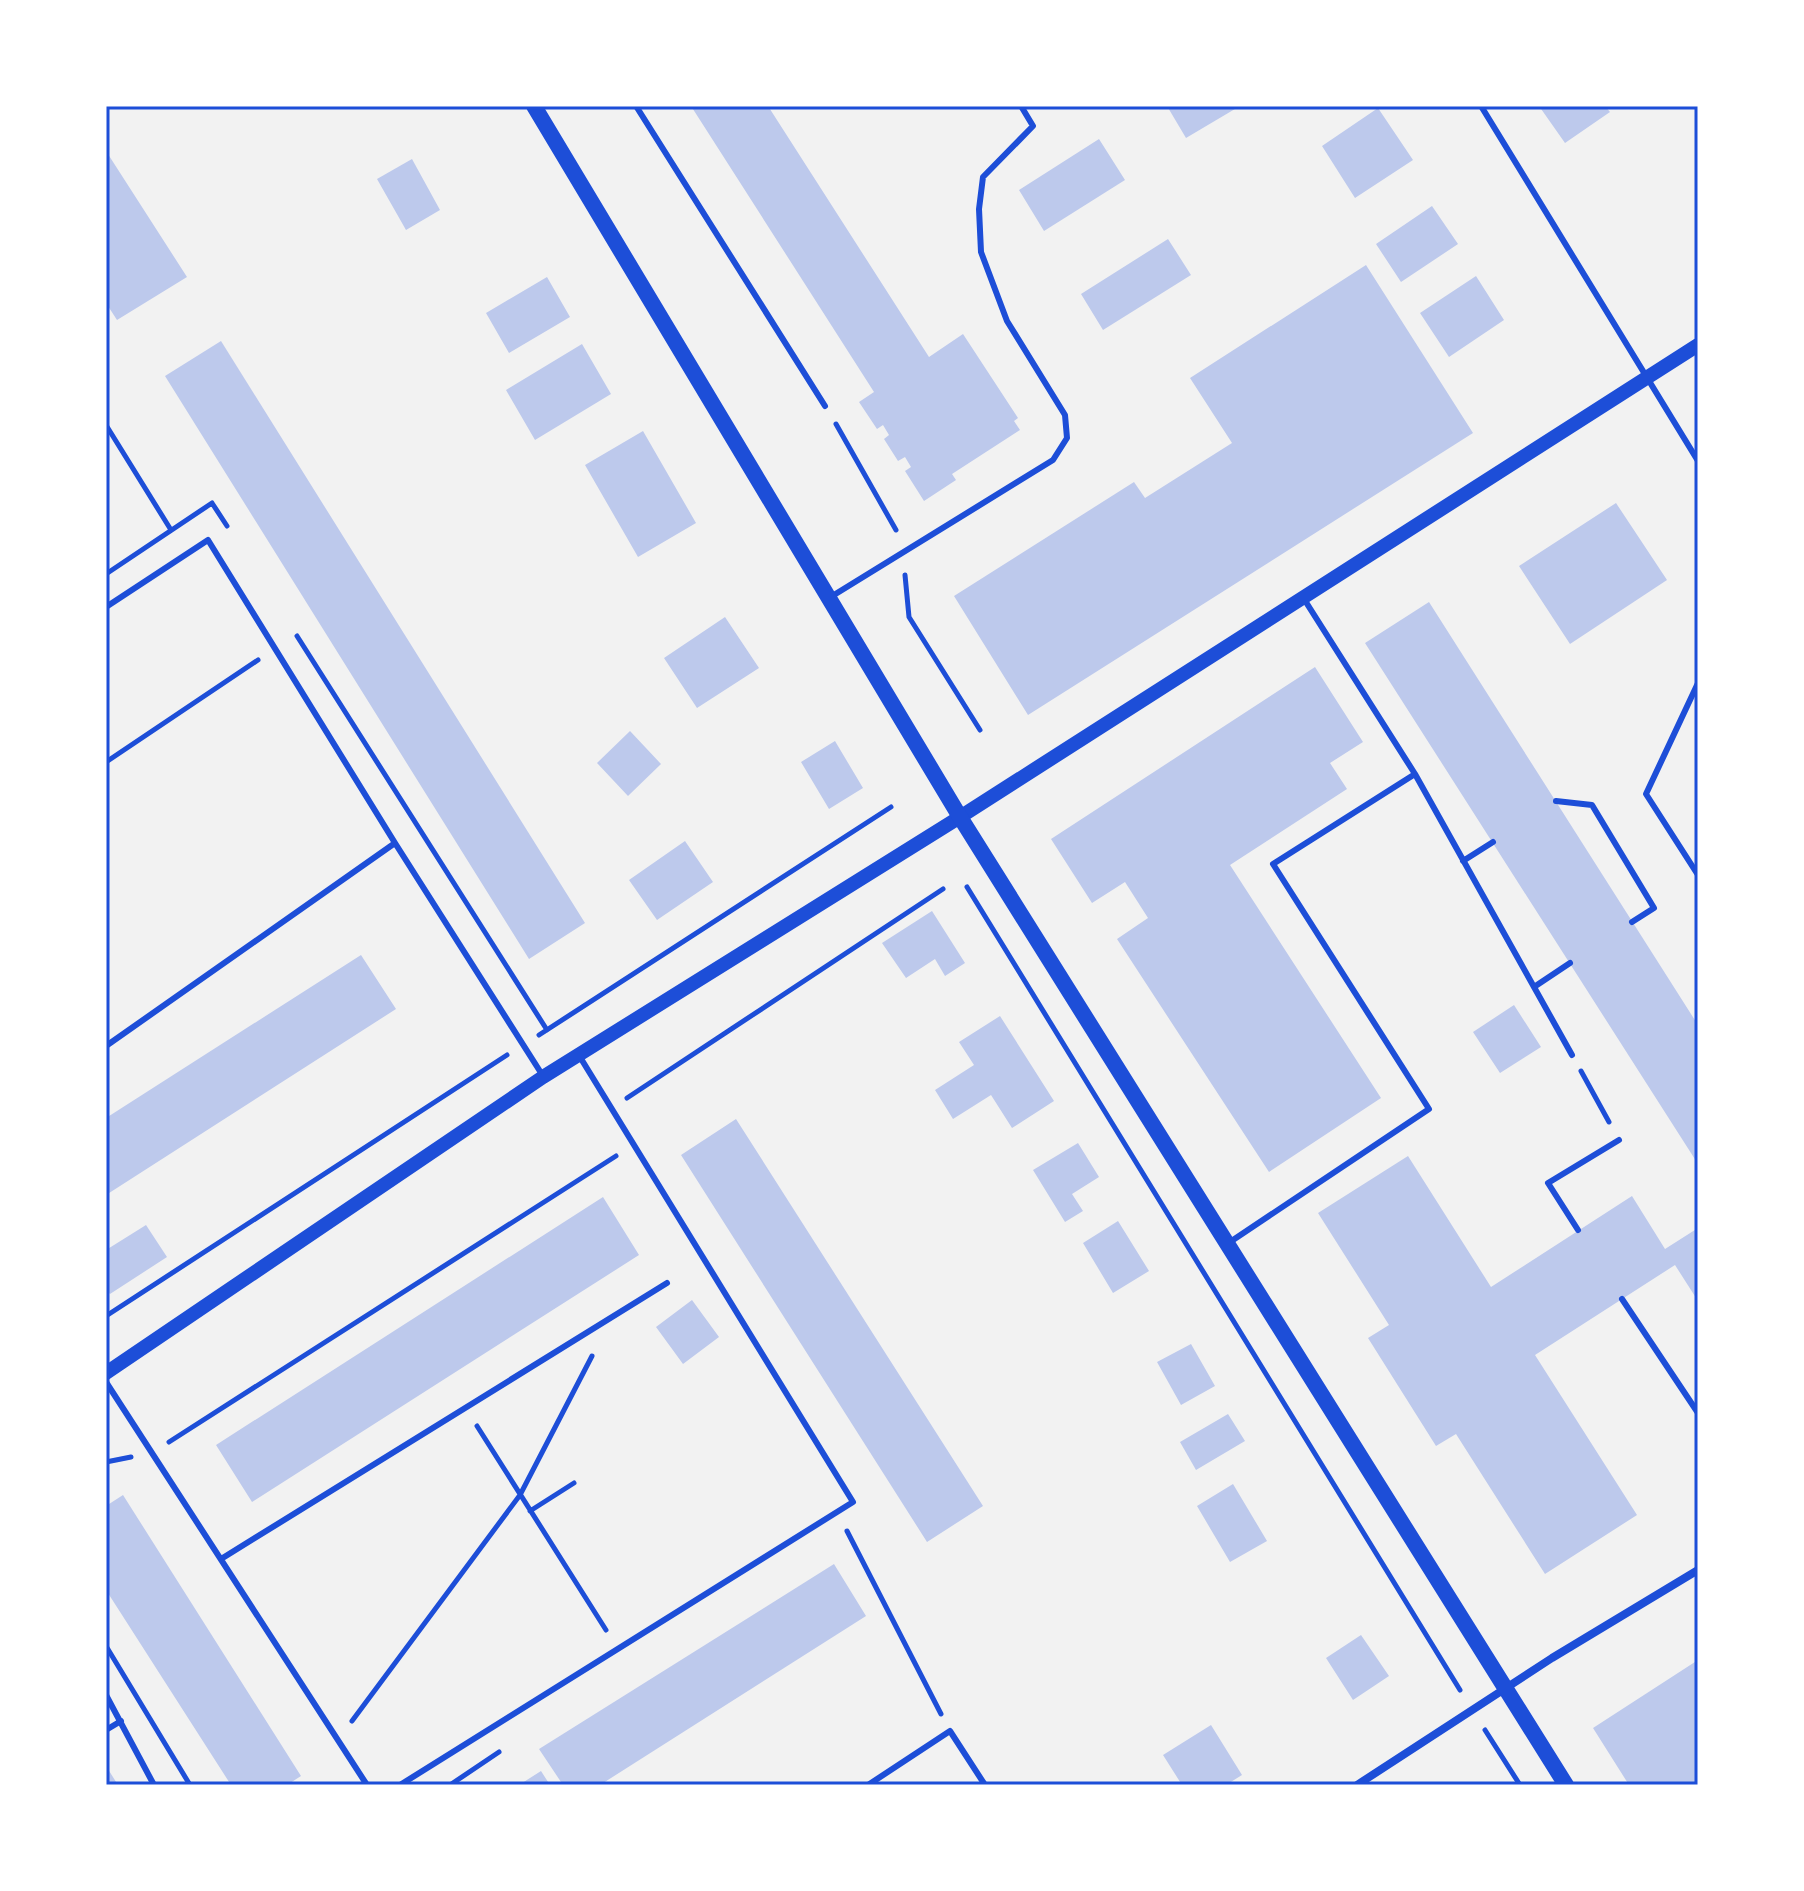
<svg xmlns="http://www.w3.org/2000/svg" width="1804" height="1891" font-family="Raleway,sans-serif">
  <rect width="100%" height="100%" fill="#f2f2f2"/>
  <path fill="#bdc9ec" d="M691 106H768L929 357 963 334 1018 418 1014 421 1020 430 952 474 956 480 924 501 905 471 911 467 905 457 898 461 884 439 889 435 883 425 877 429 859 402 874 392Z
    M1167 106H1240L1186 138Z
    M1539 106H1605L1610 112 1565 143Z
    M1378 108 1413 160 1355 198 1322 146Z
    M1099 139 1125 180 1044 231 1019 190Z
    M106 151 187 277 117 320 106 303Z
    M412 159 440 210 406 230 377 179Z
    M1432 206 1458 244 1401 282 1376 244Z
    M1168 239 1191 275 1103 330 1081 294Z
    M1366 265 1473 433 1028 715 954 596 1134 482 1145 498 1232 443 1190 378Z
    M1476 276 1504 320 1449 357 1420 313Z
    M547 277 570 317 509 353 486 313Z
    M221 341 585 923 529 959 165 376Z
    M582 344 611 394 535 440 506 390Z
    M643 431 696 523 638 557 585 465Z
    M1616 503 1667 580 1570 644 1519 566Z
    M1429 602 1698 1025V1164L1365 643Z
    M725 617 759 668 697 708 664 658Z
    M1315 667 1363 742 1330 763 1347 789 1230 865 1381 1098 1269 1172 1117 939 1148 918 1125 882 1092 903 1051 839Z
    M630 731 661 764 628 796 597 763Z
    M835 741 863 788 829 809 801 762Z
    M685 841 713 882 657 920 629 880Z
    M932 911 965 963 945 976 935 959 906 978 882 943Z
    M361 955 396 1009 106 1195V1118Z
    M1514 1005 1541 1047 1500 1073 1473 1032Z
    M1000 1016 1054 1101 1012 1128 991 1095 953 1119 935 1090 974 1065 959 1042Z
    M736 1119 983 1506 927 1542 681 1155Z
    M1078 1143 1099 1177 1072 1194 1083 1211 1065 1222 1033 1170Z
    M1408 1156 1491 1287 1632 1196 1665 1249 1698 1228V1301L1675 1265 1535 1355 1637 1515 1545 1574 1456 1434 1436 1446 1368 1338 1389 1325 1318 1213Z
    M603 1197 639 1255 252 1502 216 1445Z
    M1118 1221 1149 1271 1113 1293 1083 1243Z
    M146 1225 167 1257 110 1294 106 1289V1250Z
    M692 1300 719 1337 683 1364 656 1327Z
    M1191 1344 1215 1386 1181 1405 1157 1362Z
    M1228 1414 1245 1441 1196 1470 1180 1442Z
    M1233 1484 1267 1541 1230 1562 1197 1506Z
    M123 1495 301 1776 287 1785H231L106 1590V1506Z
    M834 1564 866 1616 600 1785H563L539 1749Z
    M1361 1635 1389 1676 1353 1700 1326 1658Z
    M1698 1660V1785H1629L1593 1728Z
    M1211 1725 1242 1775 1226 1785H1182L1163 1755Z
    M106 1766 118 1785H106Z
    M541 1771 550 1785H519Z"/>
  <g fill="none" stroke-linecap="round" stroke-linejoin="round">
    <path stroke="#1d4ed8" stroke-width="5" d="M836 424 896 530
      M106 425 171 530
      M106 574 212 503 227 526
      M905 575 909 617 980 730
      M297 636 547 1030
      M106 762 258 660
      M967 887 1460 1690
      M539 1035 891 807
      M1581 1071 1609 1122
      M627 1098 943 889
      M106 1316 507 1055
      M477 1426 606 1630
      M169 1442 616 1156
      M106 1462 131 1457
      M530 1511 574 1483
      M847 1531 941 1714
      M106 1646 190 1785
      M352 1721 520 1495 592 1356
      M1485 1730 1520 1785
      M450 1785 499 1752"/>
    <path stroke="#1d4ed8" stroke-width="6" d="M636 106 825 406
      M1481 106 1698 461
      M829 598 1053 460 1067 438 1065 415 1007 321 981 252 979 209 983 177 1033 126 1021 106
      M106 607 208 540 395 843 106 1046
      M1698 683 1646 794 1698 875
      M1415 774 1572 1055
      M1556 801 1592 805 1654 908 1632 922
      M395 843 543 1076
      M1463 861 1493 842
      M1534 987 1570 963
      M1578 1230 1548 1183 1619 1140
      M1230 1242 1429 1109 1273 864 1415 774 1304 599
      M1622 1299 1698 1413
      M106 1382 367 1785
      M221 1559 667 1283
      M106 1695 154 1785
      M106 1730 121 1721
      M400 1785 853 1502 580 1057
      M868 1785 950 1731 985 1785"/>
    <path stroke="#1d4ed8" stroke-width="8" d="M1357 1785 1552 1658 1698 1570"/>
    <path stroke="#1d4ed8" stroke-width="14" d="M106 1373 543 1077 960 817 1698 345"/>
    <path stroke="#1d4ed8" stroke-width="16" d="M534 106 960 817 1566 1785"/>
  </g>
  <rect width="1804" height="1891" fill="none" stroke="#ffffff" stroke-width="216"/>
  <rect x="108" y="108" width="1588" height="1675" fill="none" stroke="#1d4ed8" stroke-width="3"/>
</svg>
